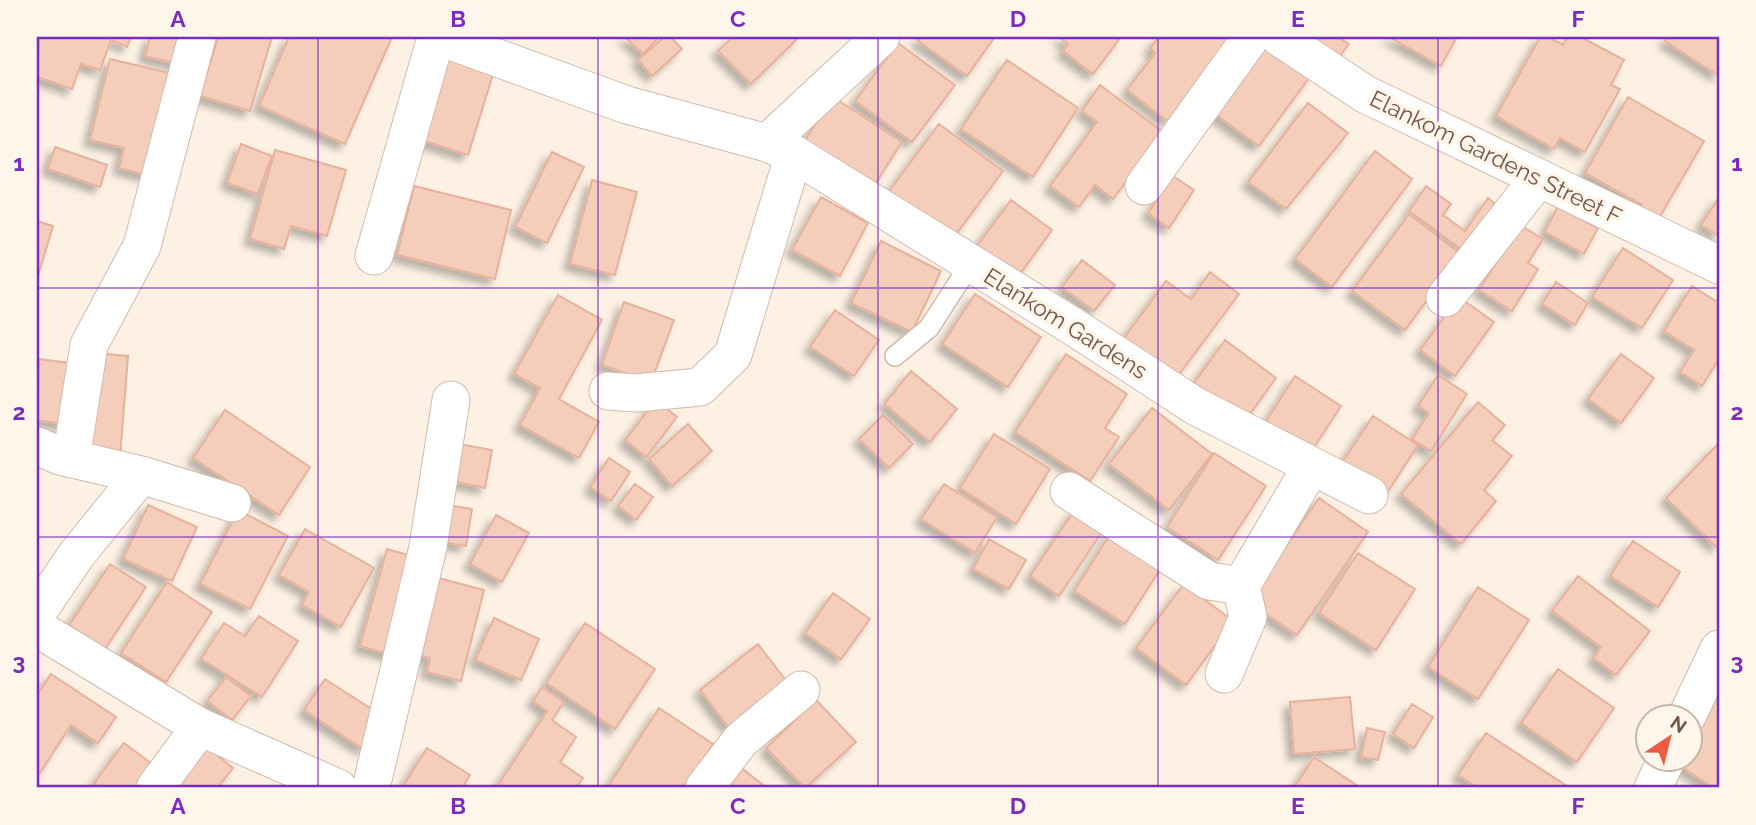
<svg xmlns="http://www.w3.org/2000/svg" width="1756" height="825" font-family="Raleway,sans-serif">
  <defs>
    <filter id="shadow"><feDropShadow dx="-6" dy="6" stdDeviation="3.5" flood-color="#0004"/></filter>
  </defs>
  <rect width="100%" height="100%" fill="#fdf1e4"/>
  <path fill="#f4cdbb" stroke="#e7b19b" stroke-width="2" filter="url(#shadow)" d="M39 37H131L127 47 111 40 100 70 81 64 72 89 37 77Z
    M150 37H191L184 66 145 56Z
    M218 37H272L250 111 200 96Z
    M289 37H392L345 144 259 106Z
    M625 37H659L643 54Z
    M664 37H671L682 49 652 76 638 60Z
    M733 37H799L751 84 718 51Z
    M920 37H993L994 38 967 76 917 40Z
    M1059 37H1121L1093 74 1063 51 1068 44Z
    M1159 37H1233L1167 121 1127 90 1155 53 1150 48Z
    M1309 37H1338L1349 44 1339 57Z
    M1389 37H1457L1441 66Z
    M1540 37H1548L1563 45 1568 37H1581L1624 60 1611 85 1620 89 1585 152 1560 138 1554 149 1496 116Z
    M1668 37H1719V76L1665 41Z
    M1266 40 1312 74 1259 146 1212 112Z
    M898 43 955 85 912 142 855 101Z
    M448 57 494 71 468 155 421 140Z
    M110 59 183 76 158 178 119 168 124 148 90 140Z
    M1007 60 1078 108 1033 177 961 129Z
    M1100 85 1163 132 1113 199 1095 185 1079 207 1050 186 1097 122 1082 111Z
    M833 97 902 142 872 189 802 145Z
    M1628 97 1704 141 1652 230 1634 219 1642 205 1585 173Z
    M1308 103 1348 133 1286 209 1248 182Z
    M939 124 1003 171 951 241 887 194Z
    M241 144 272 156 258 194 227 183Z
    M55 147 107 165 100 187 48 169Z
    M275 150 346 170 327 236 291 226 284 249 250 239Z
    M1375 151 1412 179 1332 287 1295 259Z
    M552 152 584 167 547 243 515 227Z
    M1173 176 1194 190 1169 228 1148 213Z
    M592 180 637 192 615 275 570 264Z
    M414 186 511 210 495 279 397 255Z
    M1426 186 1451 204 1443 215 1465 231 1488 198 1495 204 1462 250 1409 211Z
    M821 197 868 223 840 276 792 250Z
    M1719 197V236L1701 225Z
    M1011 200 1052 230 1017 278 976 247Z
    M1558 206 1598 228 1584 254 1545 232Z
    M1409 214 1461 254 1405 330 1352 291Z
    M37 221 53 226 37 279Z
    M1520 225 1543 239 1528 263 1538 269 1512 311 1479 290Z
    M881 241 941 271 912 332 851 303Z
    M1623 248 1673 280 1642 328 1592 297Z
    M1082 260 1115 285 1094 311 1062 287Z
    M1210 272 1239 294 1177 377 1124 338 1166 281 1191 299Z
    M1556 282 1588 303 1575 325 1542 304Z
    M1692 286 1719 303V359L1702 386 1680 372 1694 350 1664 331Z
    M975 294 1041 337 1008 387 942 344Z
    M558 295 602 320 559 399 599 422 579 458 520 425 540 388 514 374Z
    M1459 297 1494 322 1455 376 1420 350Z
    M624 302 674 320 651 382 602 365Z
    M835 310 879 340 854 376 810 347Z
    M1225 340 1276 378 1245 421 1194 383Z
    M94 353 128 356 120 457 86 454Z
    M1066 354 1127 394 1105 428 1119 437 1090 481 1015 432Z
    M1621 354 1654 378 1621 423 1588 399Z
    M39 359 78 364 69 425 37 420Z
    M911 371 957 409 930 442 884 404Z
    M1438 375 1467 394 1431 451 1412 439 1429 413 1418 406Z
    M1295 376 1341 406 1309 455 1263 426Z
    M656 400 677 417 646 457 625 440Z
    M1478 402 1505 425 1492 440 1512 456 1484 490 1496 501 1461 544 1401 494Z
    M1152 408 1212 454 1169 510 1109 464Z
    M225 410 310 467 279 515 193 458Z
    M883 415 913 444 889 468 859 439Z
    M1373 416 1418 445 1387 493 1342 463Z
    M688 424 712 451 672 486 649 459Z
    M994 434 1050 469 1016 524 960 488Z
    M1719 443V544L1716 547 1666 498Z
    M459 444 492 450 485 488 452 481Z
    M1214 453 1266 486 1218 560 1167 527Z
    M609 458 630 472 611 501 590 487Z
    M635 484 653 497 636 520 618 506Z
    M944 484 997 517 975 553 921 519Z
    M1319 498 1368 532 1297 635 1248 602Z
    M442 504 472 509 466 546 436 541Z
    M148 505 197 527 172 581 123 559Z
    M1075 509 1104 529 1059 596 1030 576Z
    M238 510 288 536 250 609 200 584Z
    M496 515 529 533 502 582 470 564Z
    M305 529 374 568 341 627 302 605 309 592 279 575Z
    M1112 531 1163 565 1125 624 1074 591Z
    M989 539 1026 560 1009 589 973 569Z
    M1633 541 1680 572 1658 607 1610 576Z
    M387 549 422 559 395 656 360 646Z
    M1358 553 1415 589 1376 650 1319 613Z
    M110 564 146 587 105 649 69 625Z
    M1578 576 1650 631 1616 675 1593 658 1601 647 1552 611Z
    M438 578 484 590 461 681 427 672 430 658 410 653Z
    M167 582 212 612 166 682 121 653Z
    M1184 584 1233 621 1186 685 1136 648Z
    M1478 587 1529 620 1478 699 1428 667Z
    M833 593 870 619 841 659 805 633Z
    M259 616 298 641 262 697 201 659 224 623 245 636Z
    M494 618 539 639 521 680 475 660Z
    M585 623 655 669 615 729 546 683Z
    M758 644 788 683 729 728 700 690Z
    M1558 669 1614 708 1577 762 1521 723Z
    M51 674 116 717 98 743 71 725 40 773 37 771V695Z
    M226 677 251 696 232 720 207 701Z
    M325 679 384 717 363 749 304 710Z
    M542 687 564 702 552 720 576 737 560 762 583 778 576 788H496L547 711 533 701Z
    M1719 693V788H1714L1674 762 1676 758H1690V738Z
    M1350 697 1355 749 1294 754 1290 702Z
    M816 700 856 742 805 788 766 748Z
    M1412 704 1433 717 1414 748 1393 734Z
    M659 708 713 744 684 788H607Z
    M1367 728 1385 732 1378 760 1361 757Z
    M1486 733 1570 788H1478L1458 775Z
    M124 743 160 770 147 788H101L94 783Z
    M205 745 233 768 217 788H171Z
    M427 748 470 775 462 788H402Z
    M1314 757 1361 788H1294Z
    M735 763 767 788H715Z"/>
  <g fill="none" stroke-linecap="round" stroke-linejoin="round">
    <defs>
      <path id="service" d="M895 356 929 328 971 263"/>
      <path id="minor" d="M440 37 627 105 767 143 794 154 1074 327 1195 406 1369 495
        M1279 37 1365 94 1719 265
        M767 143 881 37
        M1144 186 1251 37
        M374 256 436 37
        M1445 298 1538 179
        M608 391 636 393 700 387 733 355 794 154
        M37 446 60 456 141 475 232 503
        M71 459 89 345 142 246 197 37
        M1069 491 1209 581 1241 586
        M37 613 77 554 141 475
        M37 628 200 727 338 788
        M1224 674 1248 617 1241 586 1311 467
        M1687 716 1719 649
        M155 788 200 727
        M371 788 428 547 451 400
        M704 788 741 740 801 690
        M1653 788 1667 758"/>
    </defs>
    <use href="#service" stroke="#d1baad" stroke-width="22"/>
    <use href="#minor" stroke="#d1baad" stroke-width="39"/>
    <use href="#service" stroke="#fff" stroke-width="19"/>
    <use href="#minor" stroke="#fff" stroke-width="37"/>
  </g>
  <path fill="none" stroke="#7b2cbf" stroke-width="2" stroke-opacity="0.55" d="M318 37V788M598 37V788M878 37V788M1158 37V788M1438 37V788M37 288H1719M37 537H1719"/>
  <g text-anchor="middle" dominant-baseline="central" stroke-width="7" stroke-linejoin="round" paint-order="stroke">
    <g font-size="23" fill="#775549" stroke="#fff6eb">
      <text transform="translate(1496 157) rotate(26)">Elankom Gardens Street F</text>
      <text transform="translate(1066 323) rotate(32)">Elankom Gardens</text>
    </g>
  </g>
  <rect width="1756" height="825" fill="none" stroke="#fff6eb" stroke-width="77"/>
  <g transform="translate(1669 738) rotate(35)"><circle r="33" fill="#fff6eb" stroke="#c9b6aa" stroke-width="2"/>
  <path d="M0-5L12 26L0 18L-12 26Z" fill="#eb5c45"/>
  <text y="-10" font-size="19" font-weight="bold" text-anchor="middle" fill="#775549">N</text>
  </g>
  <rect x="38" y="38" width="1680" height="748" fill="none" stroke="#7b2cbf" stroke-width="2.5"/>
  <g font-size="23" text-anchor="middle" font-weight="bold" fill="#7b2cbf">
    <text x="178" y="27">A</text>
    <text x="458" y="27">B</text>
    <text x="738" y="27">C</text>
    <text x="1018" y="27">D</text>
    <text x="1298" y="27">E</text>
    <text x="1578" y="27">F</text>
    <text x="19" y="171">1</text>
    <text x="1737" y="171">1</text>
    <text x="19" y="420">2</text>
    <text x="1737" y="420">2</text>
    <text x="19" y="670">3</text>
    <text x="1737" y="670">3</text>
    <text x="178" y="814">A</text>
    <text x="458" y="814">B</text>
    <text x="738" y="814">C</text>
    <text x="1018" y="814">D</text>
    <text x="1298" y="814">E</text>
    <text x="1578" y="814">F</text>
  </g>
</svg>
